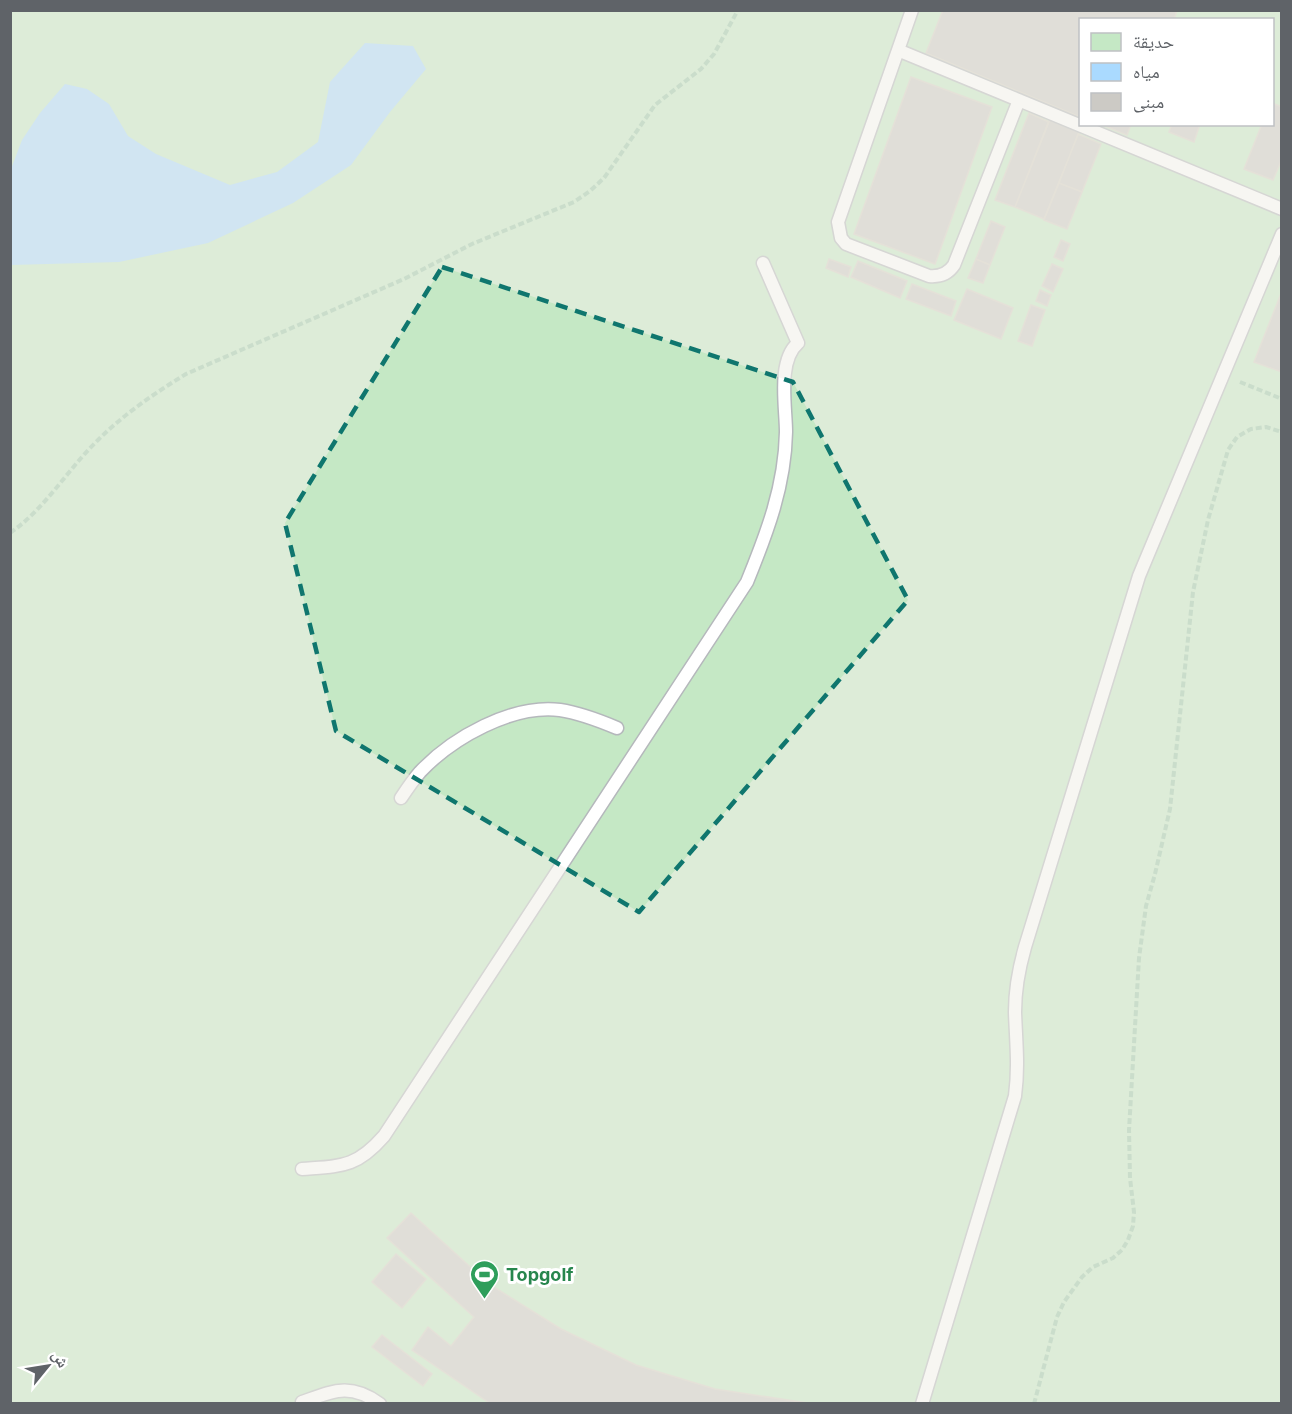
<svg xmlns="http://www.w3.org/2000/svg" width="1292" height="1414" font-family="Inter,'Noto Naskh Arabic',sans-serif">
  <rect width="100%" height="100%" fill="#f1efe8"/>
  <path fill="#c5e8c5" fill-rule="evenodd" d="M10 11H1281V1403H11ZM1080 20H1272V124H1080Z"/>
  <path fill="#aadaff" d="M365 43 413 46 426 69 390 112 351 165 293 203 208 243 119 262 11 265V169L22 140 40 113 65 84 87 89 109 104 128 136 156 154 230 185 277 172 318 142 330 82Z"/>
  <path fill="#cccac5" stroke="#d6d1c6" stroke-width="1.5" d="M943 10H1177L1174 20H1080V117L926 53Z
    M911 77 992 107 935 264 854 234Z
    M1272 103 1282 107V159L1273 180 1244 169 1262 124H1272Z
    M1029 113 1049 122 1015 207 995 200Z
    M1050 118 1080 130 1044 219 1015 207Z
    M1100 124H1131L1127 135Z
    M1172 124H1200L1194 142 1169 132Z
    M1078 134 1101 144 1082 192 1059 183Z
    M1059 183 1082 192 1067 229 1044 220Z
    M991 221 1005 227 990 265 976 259Z
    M1061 240 1070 244 1063 261 1054 257Z
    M829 259 851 267 848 277 826 268Z
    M976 259 990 265 983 283 968 278Z
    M858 261 907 281 900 298 851 277Z
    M1052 264 1063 269 1053 292 1042 286Z
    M912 284 956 301 951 316 906 299Z
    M967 289 1013 308 1001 339 954 320Z
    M1040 290 1051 295 1047 306 1036 301Z
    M1282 291V372L1254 362Z
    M1031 305 1045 310 1032 346 1018 341Z
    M411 1213 489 1284 561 1329 636 1365 715 1389 814 1404H491L412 1350 428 1327 451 1346 474 1317 387 1238Z
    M396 1254 426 1279 402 1308 372 1282Z
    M382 1335 432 1374 423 1386 372 1347Z"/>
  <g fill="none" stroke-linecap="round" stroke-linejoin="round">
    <defs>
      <path id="service" d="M912 10 838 222 841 238 846 244 929 276C940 277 948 274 954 265L1019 100
        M900 51 1282 209
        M401 798C407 789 413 780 420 772 452 738 512 704 560 710 580 713 598 720 617 728
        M302 1169C341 1166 356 1168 384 1136L747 582C767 533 785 486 786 432 786 407 777 361 798 343L763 263
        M302 1402C333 1391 350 1382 380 1404
        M922 1404 1015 1096C1019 1066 1016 1042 1015 1012 1015 990 1019 968 1025 947L1139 576 1282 234"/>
    </defs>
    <use href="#service" stroke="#b5b8bc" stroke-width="15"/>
    <path stroke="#9cc7a9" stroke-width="4" stroke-dasharray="6 3" stroke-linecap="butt" d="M1240 382 1282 399
      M10 533C46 508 67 470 98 440 124 414 155 393 186 374L404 279 472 244 574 202 590 191 604 178 655 105 701 69 714 54 738 10
      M1034 1404 1057 1317 1064 1302 1082 1277 1093 1267 1113 1258 1122 1250 1128 1240 1133 1226 1134 1212 1130 1178 1129 1130 1139 958 1146 906 1155 874 1170 809 1193 592 1208 520 1228 450 1237 437 1251 429 1266 427 1282 432"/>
    <use href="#service" stroke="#fff" stroke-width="12"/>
  </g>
  <path d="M0 0H1292V1414H0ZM442 267 793 382 908 600 639 912 336 731 285 523Z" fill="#f1efe8" fill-opacity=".55" fill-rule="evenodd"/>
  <path fill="none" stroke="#0f766e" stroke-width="4.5" stroke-dasharray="12 8" stroke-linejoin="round" d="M442 267 793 382 908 600 639 912 336 731 285 523Z"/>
  <defs>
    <symbol id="stadium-pin" viewBox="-11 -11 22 30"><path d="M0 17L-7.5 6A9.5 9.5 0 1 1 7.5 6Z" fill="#2e9e5b" stroke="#fff"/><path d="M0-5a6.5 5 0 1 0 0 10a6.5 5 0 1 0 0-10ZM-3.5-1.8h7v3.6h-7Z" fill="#fff"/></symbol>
  </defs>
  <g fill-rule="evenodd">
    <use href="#stadium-pin" x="468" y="1258" width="33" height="45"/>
  </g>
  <g text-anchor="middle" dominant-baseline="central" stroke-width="6" stroke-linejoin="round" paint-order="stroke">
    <g font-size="18" font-weight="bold" fill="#27864d" stroke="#fff" text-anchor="start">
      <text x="506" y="1274">Topgolf</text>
    </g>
  </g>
  <rect width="1292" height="1414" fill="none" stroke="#5f6368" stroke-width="24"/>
  <rect x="1079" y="18" width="195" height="108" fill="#ffffff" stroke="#bfc1c3" stroke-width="1.5"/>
  <rect x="1091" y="33" width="30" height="18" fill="#c5e8c5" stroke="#bfc1c3" stroke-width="1.5"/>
  <text x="1133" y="48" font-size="18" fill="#5f6368">حديقة</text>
  <rect x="1091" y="63" width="30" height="18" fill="#aadaff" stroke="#bfc1c3" stroke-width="1.5"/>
  <text x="1133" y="78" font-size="18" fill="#5f6368">مياه</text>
  <rect x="1091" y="93" width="30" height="18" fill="#cccac5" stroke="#bfc1c3" stroke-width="1.5"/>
  <text x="1133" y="108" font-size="18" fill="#5f6368">مبنى</text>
  <g transform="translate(48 1366) rotate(60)" stroke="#ffffff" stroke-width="4.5" paint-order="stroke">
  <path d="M0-4.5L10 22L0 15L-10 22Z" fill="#5f6368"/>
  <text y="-9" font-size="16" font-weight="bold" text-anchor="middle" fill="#5f6368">ش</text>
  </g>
</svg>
